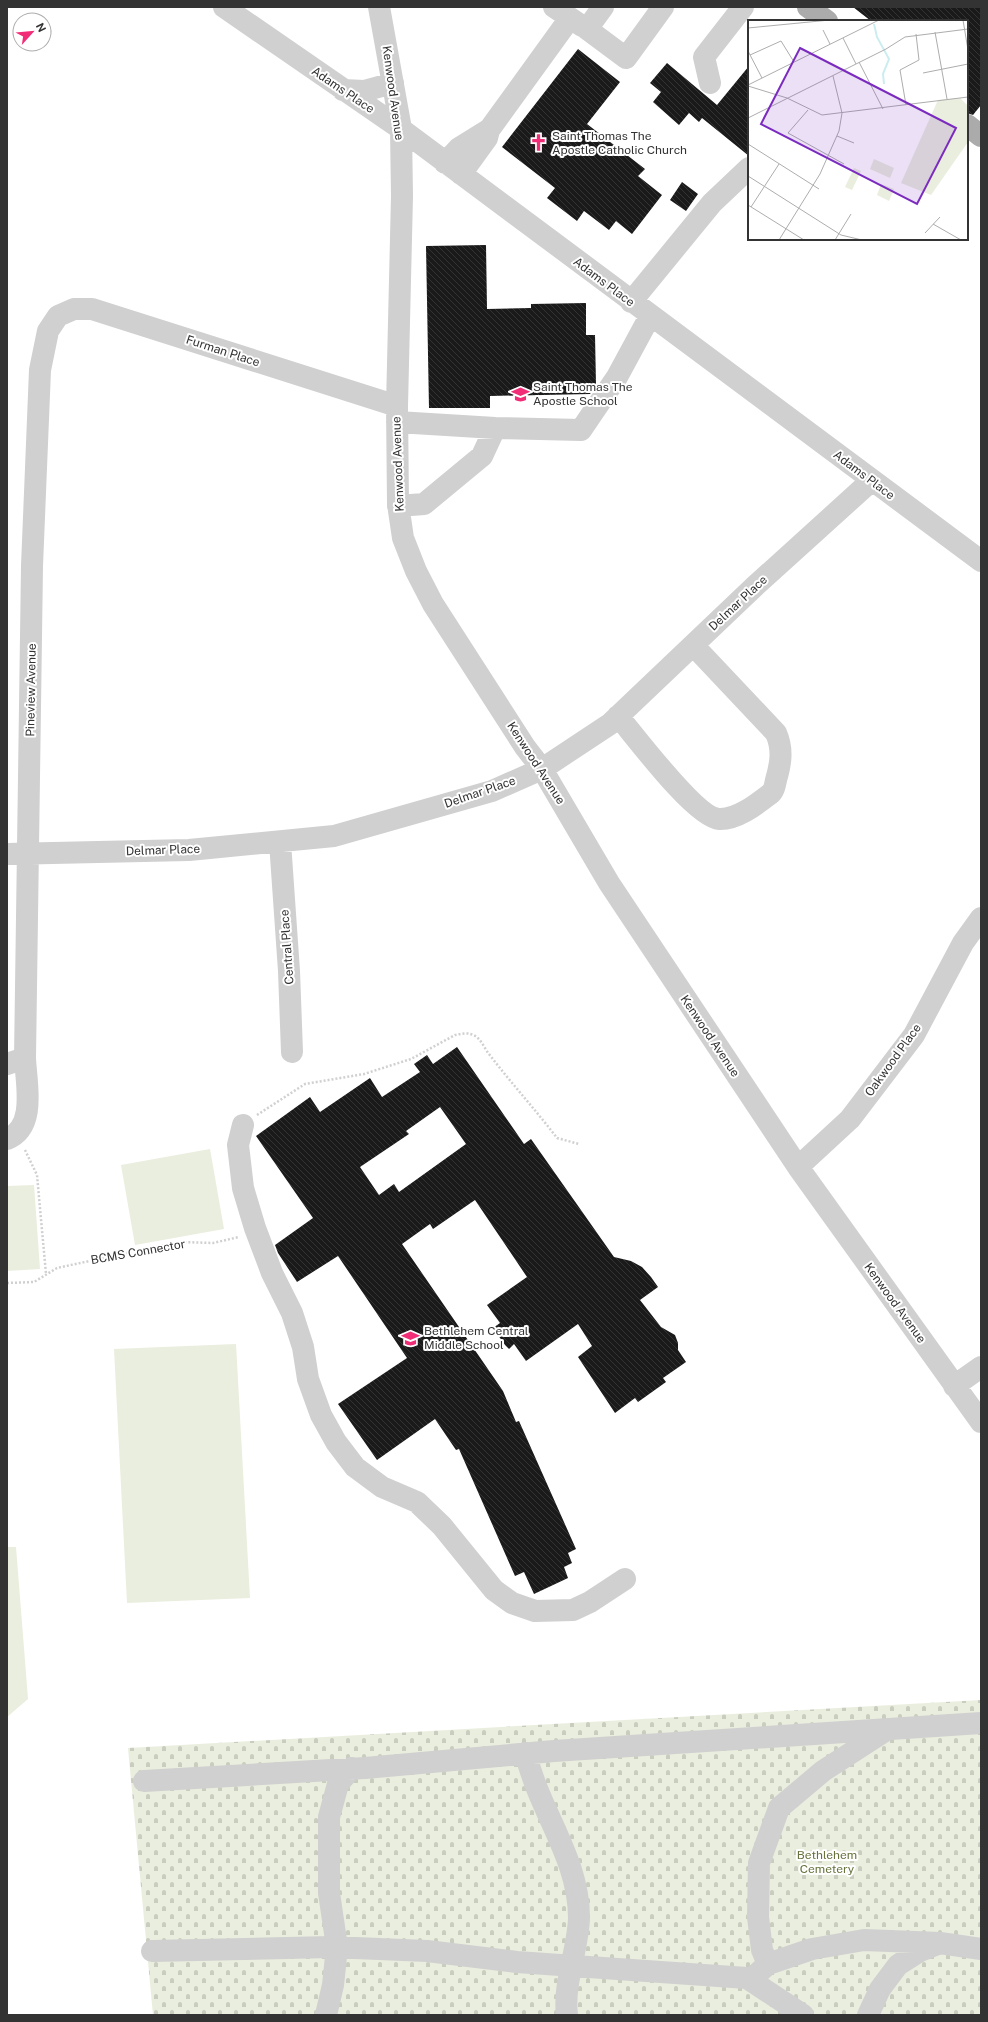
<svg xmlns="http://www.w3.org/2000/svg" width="988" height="2022" font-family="'Public Sans',sans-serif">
  <defs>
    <pattern id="cemetery-stones" width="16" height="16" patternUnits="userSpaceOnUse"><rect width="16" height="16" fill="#eaeede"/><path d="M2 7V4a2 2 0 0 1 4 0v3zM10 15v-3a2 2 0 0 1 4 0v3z" fill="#c9cdbf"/></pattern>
    <pattern id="building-back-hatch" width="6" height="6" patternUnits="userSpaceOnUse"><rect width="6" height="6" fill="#1a1a1a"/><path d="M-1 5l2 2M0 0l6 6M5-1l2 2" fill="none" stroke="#333"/></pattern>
  </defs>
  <rect width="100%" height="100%" fill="#fff"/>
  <path fill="url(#cemetery-stones)" d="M981 1700V2015H153L128 1748Z"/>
  <path fill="#eaeede" d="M210 1149 224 1229 135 1245 121 1165Z
    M34 1185 40 1269 7 1271V1186Z
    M236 1344 250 1598 127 1603 114 1349Z
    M7 1547H16L28 1699 7 1717Z"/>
  <path fill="url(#building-back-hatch)" fill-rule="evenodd" d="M853 7H981V105L973 115 967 113V21H871Z
    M578 49 620 82 587 124 645 169 638 176 662 195 632 234 616 221 609 230 584 211 577 221 547 198 555 188 502 147Z
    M667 63 717 105 749 66V156L702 118 699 122 689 113 679 125 653 102 661 92 650 83Z
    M682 182 698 194 686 211 670 200Z
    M486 245 487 309 531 308V304L586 303V335H595L596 385 590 394 490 396V408H429L426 246Z
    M457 1047 524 1144 531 1139 614 1257 631 1261 642 1267 651 1277 658 1287 640 1300 661 1327 675 1335 678 1343V1350L686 1362 663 1378 666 1382 638 1402 635 1398 615 1413 578 1357 592 1346 578 1324 526 1361 514 1344 509 1349 505 1345 493 1328 500 1323 487 1305 527 1277 475 1200 433 1229 430 1224 402 1244 503 1391 516 1422 519 1421 576 1549 568 1553 572 1563 564 1567 568 1578 534 1594 524 1572 515 1576 459 1449 456 1450 435 1419 377 1460 338 1404 407 1358 338 1256 297 1282 278 1253 275 1245 313 1218 256 1136 310 1097 320 1112 370 1078 382 1097 420 1072 414 1064 427 1055 433 1064ZM440 1107 466 1144 399 1192 394 1184 379 1195 360 1167 409 1134 406 1131Z"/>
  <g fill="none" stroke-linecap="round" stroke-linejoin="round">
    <path stroke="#d0d0d0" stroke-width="2.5" stroke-dasharray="2 2" stroke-linecap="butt" d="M257 1115 305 1084 364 1074 411 1059 455 1035C461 1034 467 1032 473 1035 481 1038 484 1048 489 1054 511 1083 535 1109 557 1138L579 1144
      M25 1150 37 1175 46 1274
      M7 1283 34 1282 57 1268 155 1247 181 1242 213 1243 239 1237"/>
    <path stroke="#d0d0d0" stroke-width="22" d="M224 7 401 129 981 561
      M379 7 401 129 402 196 397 406 398 504 403 538 416 571 433 604 525 747 542 769 609 883 798 1167 981 1422
      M554 7 582 26
      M603 7 587 29 626 58 663 7
      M710 83 704 57 743 7
      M343 90 364 91 393 83
      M445 163 459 148 488 130
      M461 174 487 138 489 130 570 18
      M631 302 712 203 749 168
      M397 422 495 428 581 430 617 377 650 316
      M398 506 424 504 482 456 495 428
      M618 716C635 736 696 818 719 819 737 820 757 804 770 794 774 791 775 785 776 780 781 763 783 749 776 733L693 645
      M280 842 289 971 292 1052
      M7 854 189 850 334 836 492 791 542 769 610 724 754 587 871 481
      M25 1058 32 566 40 370 48 331 58 316 74 309H92L397 406
      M7 1064 25 1058C26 1083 37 1127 7 1139
      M243 1125 238 1145 243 1188 255 1228 272 1273 292 1313 303 1347 308 1379 321 1415 336 1442 355 1467 382 1487 417 1502 442 1526 494 1590 512 1603 535 1611 573 1610 590 1602 625 1579
      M798 1167 850 1119 914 1035 963 943 981 918
      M954 1386 981 1367
      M525 1753C529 1766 533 1779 538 1791 555 1833 579 1871 579 1918 578 1950 563 1983 567 2015
      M144 1781 365 1768 554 1751 981 1723
      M152 1951 331 1947 427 1951 517 1962 747 1978 803 2015
      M768 1964 762 1950 758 1917 759 1863 779 1808 823 1771 888 1729
      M757 1974 768 1964 812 1949 864 1940 940 1943
      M326 2015 333 1985 337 1947 329 1893V1817L338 1784 352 1768
      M868 2015 880 1989 898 1965 920 1951 940 1943 981 1949"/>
    <path stroke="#ababab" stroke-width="22" d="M808 7 827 21
      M967 125 981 136"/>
  </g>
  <defs>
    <symbol id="church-bare" viewBox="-9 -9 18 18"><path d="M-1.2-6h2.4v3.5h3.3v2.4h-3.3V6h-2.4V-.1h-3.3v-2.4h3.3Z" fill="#f12d77" stroke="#fff" stroke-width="2.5" paint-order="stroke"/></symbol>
    <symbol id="school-bare" viewBox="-9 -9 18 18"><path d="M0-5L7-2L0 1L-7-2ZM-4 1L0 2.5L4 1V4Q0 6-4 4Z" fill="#f12d77" stroke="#fff" stroke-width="2.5" paint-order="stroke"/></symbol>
  </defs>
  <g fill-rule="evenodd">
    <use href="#church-bare" x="526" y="130" width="25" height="25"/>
    <use href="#school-bare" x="508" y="382" width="25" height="25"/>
    <use href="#school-bare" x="398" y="1326" width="25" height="25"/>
  </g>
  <g text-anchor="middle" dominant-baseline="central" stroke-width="4" stroke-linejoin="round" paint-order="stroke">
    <g font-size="12" fill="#333" stroke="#fff">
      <text transform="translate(343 90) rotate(34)">Adams Place</text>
      <text transform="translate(393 93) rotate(82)">Kenwood Avenue</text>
      <text transform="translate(604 282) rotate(37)">Adams Place</text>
      <text transform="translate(223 351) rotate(18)">Furman Place</text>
      <text transform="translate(398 464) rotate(-92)">Kenwood Avenue</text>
      <text transform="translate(864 475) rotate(37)">Adams Place</text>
      <text transform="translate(738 603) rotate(-43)">Delmar Place</text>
      <text transform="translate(31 690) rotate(-89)">Pineview Avenue</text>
      <text transform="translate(536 763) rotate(57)">Kenwood Avenue</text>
      <text transform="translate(480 792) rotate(-19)">Delmar Place</text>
      <text transform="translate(163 850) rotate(-2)">Delmar Place</text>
      <text transform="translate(287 947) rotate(-94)">Central Place</text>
      <text transform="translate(710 1036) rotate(56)">Kenwood Avenue</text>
      <text transform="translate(893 1060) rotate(-54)">Oakwood Place</text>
      <text transform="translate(138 1252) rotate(-10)">BCMS Connector</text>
      <text transform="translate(895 1303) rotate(54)">Kenwood Avenue</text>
    </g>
    <g font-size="12" fill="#333" stroke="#fff" text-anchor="start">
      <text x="552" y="136">Saint Thomas The<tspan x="552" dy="14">Apostle Catholic Church</tspan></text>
      <text x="533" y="387">Saint Thomas The<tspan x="533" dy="14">Apostle School</tspan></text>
      <text x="424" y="1331">Bethlehem Central<tspan x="424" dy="14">Middle School</tspan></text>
    </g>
    <g font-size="12" fill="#66733c" stroke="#fff">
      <text x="827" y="1855">Bethlehem<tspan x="827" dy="14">Cemetery</tspan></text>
    </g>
  </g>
  <g transform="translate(748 20)">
    <rect width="220" height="220" fill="#fff"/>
    <path d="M212 78 220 86V122L183 175 153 163 190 80Z" fill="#eaeede"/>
    <path d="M126 139 146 148 142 158 122 149ZM106 148 113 151 104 170 97 167ZM133 164 146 169 141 181 129 175Z" fill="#eaeede"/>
    <path fill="none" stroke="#ccedf0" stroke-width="2" d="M126 4 129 17 141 39 135 54 136 64"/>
    <path fill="none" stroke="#adadad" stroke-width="1" d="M215 0 220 30M0 8 82 0M75 10 82 24M187 12 199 79M95 18 108 44M0 31 14 58M2 35 33 21 46 42M111 42 135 89M175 53 220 44M0 65 131 0M0 66 39 78 74 95 220 77M158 85 152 50 171 40 168 14M60 90 40 113 96 144M0 98 138 29 157 17 220 9M89 116 106 123M0 124 71 169M0 156 93 215 114 220M0 185 56 220M3 187 31 144M185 204 213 220M177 213 192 197M31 220 72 154 91 111 94 93 85 56M87 220 103 194"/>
    <path fill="#7b2cbf" fill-opacity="0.15" stroke="#7b2cbf" stroke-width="2" d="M52 28 208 108 169 184 13 104Z"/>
    <rect width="220" height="220" fill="none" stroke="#333" stroke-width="2"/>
  </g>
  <rect width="988" height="2022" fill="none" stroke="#333333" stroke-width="16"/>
  <g transform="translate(32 32) rotate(63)"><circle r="19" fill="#ffffff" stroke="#adadad"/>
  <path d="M0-3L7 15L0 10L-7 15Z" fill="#f12d77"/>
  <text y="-6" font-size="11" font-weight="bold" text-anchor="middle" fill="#333333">N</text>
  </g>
</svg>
